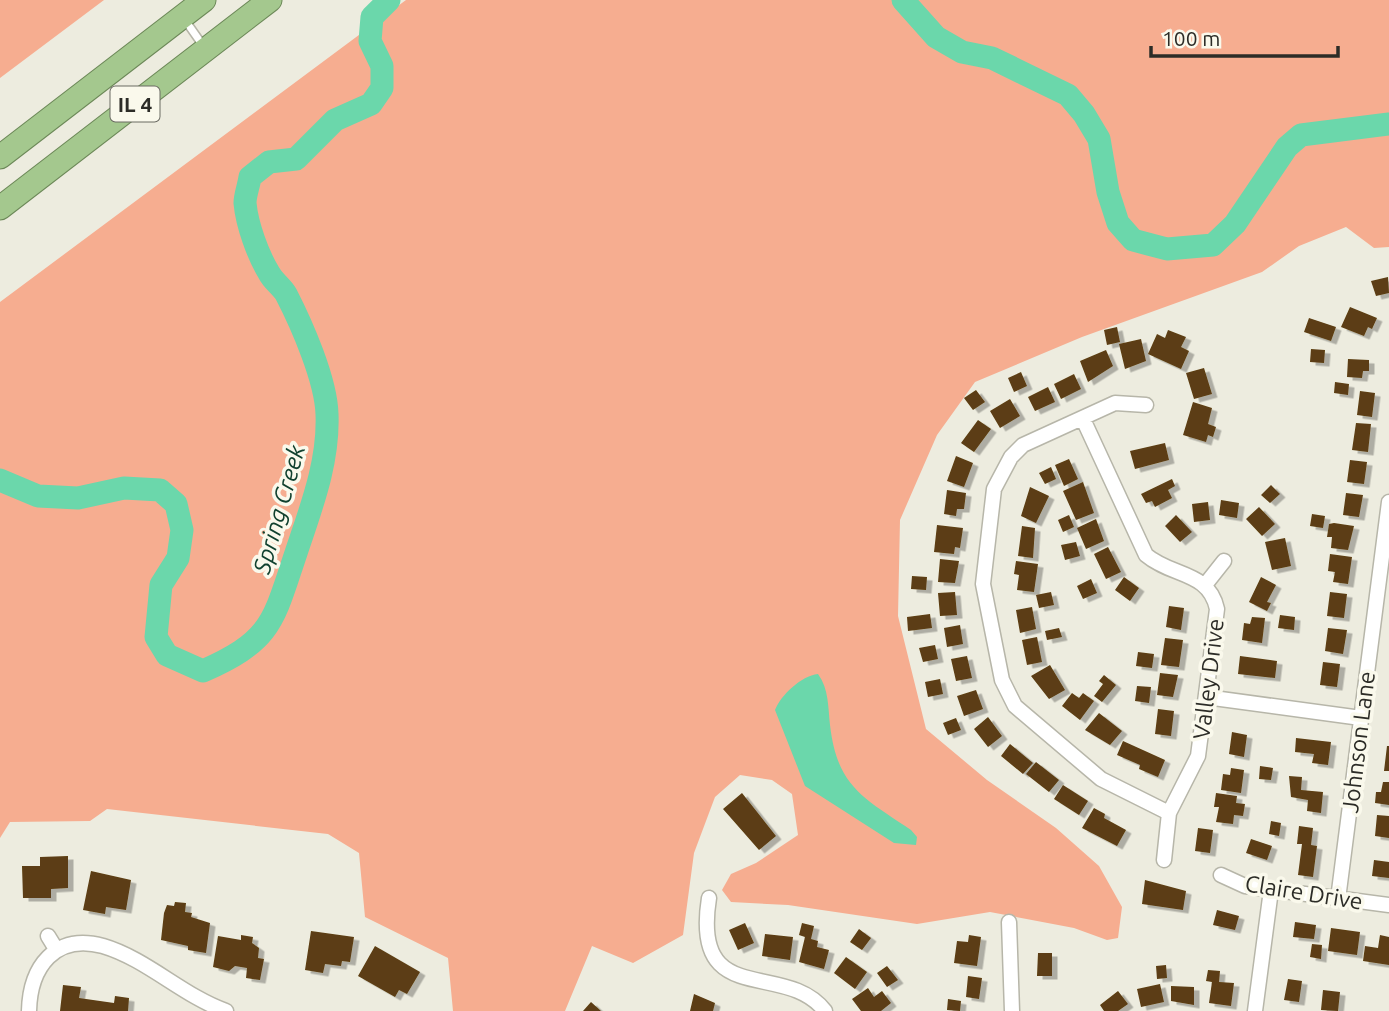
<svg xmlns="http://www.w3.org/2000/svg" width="1389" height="1011" font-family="Ubuntu,sans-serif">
  <defs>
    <filter id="shadow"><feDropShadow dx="5.5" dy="3.5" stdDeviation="0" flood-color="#0004"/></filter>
  </defs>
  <rect width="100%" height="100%" fill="#edecdf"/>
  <path fill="#f6ad90" d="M0 0H104L0 78Z
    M406 0H1389V247L1374 248 1346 227 1299 246 1262 272 1082 337 975 382 937 435 900 520 898 616 926 729 987 780 1056 828 1099 866 1122 907 1118 938 1107 940 1074 928 990 912 917 924 788 905 731 902 722 890 731 874 756 863 798 835 792 794 772 780 740 775 715 797 694 853 683 935 633 963 592 946 565 1011H453L448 958 365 917 359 853 328 834 107 809 90 821 10 822 0 838V302Z"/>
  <path fill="#6bd7ab" d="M818 674C829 689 828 707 830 725 837 787 864 798 911 830L917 837 916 845 894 843 805 786 775 710C781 695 801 676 818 674Z"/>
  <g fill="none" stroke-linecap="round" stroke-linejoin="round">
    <path stroke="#6bd7ab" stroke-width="23" d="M903 0 936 37 962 52 992 58 1068 95 1084 114 1099 139 1108 192 1118 223 1133 240 1167 249 1213 245 1235 224 1287 147 1301 135 1389 124
      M0 480 38 496 78 498 124 488 160 490 176 504 182 530 178 558 161 585 156 637 167 655 203 671C273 640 273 621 296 553 311 508 329 462 327 414 326 380 302 325 286 294 281 286 273 281 269 273 258 255 247 225 245 203 245 195 249 185 250 177L269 162 296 159 335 120 371 104 382 88V66L370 41 372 17 389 0"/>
  </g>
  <path fill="#5c3e12" filter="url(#shadow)" d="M1388 277 1389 293 1376 296 1371 281Z
    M1350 307 1377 318 1372 329 1368 327 1364 336 1341 327Z
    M1309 318 1336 327 1331 341 1304 332Z
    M1117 327 1120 342 1107 345 1104 330Z
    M1168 330 1186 337 1181 347 1189 351 1181 369 1148 354 1157 334 1165 338Z
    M1141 339 1146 361 1125 369 1119 344Z
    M1311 349 1325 350 1324 363 1310 362Z
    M1106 350 1113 366 1088 382 1080 361Z
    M1348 359 1369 360V371H1363L1362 378 1347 377Z
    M1204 368 1212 394 1194 399 1186 373Z
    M1021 372 1027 386 1014 392 1008 378Z
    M1074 374 1081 389 1061 399 1054 384Z
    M1335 382 1349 384 1348 395 1334 393Z
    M1048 387 1055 402 1035 411 1028 397Z
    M976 390 985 402 973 410 964 398Z
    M1360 391 1375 393 1372 417 1357 415Z
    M1010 399 1020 416 1000 428 990 411Z
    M1193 402 1212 408 1208 424 1216 427 1213 437 1208 435 1206 442 1183 435Z
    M978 420 991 429 974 452 961 443Z
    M1356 423 1371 424 1368 452 1352 450Z
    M1165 443 1169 460 1135 469 1130 451Z
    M956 456 973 463 964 487 947 481Z
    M1069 459 1078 479 1064 486 1055 465Z
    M1350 460 1367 462 1364 484 1347 482Z
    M1051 467 1056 479 1045 484 1039 473Z
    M1172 479 1175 486 1168 490 1172 498 1155 507 1152 501 1146 503 1141 494Z
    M1083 482 1094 513 1076 520 1063 491Z
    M1271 485 1280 494 1270 503 1261 495Z
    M1030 487 1049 496 1036 523 1021 516Z
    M947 490 966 493 964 509H957L956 516 944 514Z
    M1346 493 1363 495 1359 517 1343 515Z
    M1221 500 1239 503 1237 518 1219 515Z
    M1208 502 1210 520 1194 522 1192 504Z
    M1259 507 1275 524 1262 536 1246 519Z
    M1312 514 1325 516 1323 528 1310 526Z
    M1069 515 1074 527 1063 532 1058 520Z
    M1176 515 1192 532 1180 542 1165 526Z
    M1096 519 1104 541 1086 549 1077 528Z
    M1334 523 1354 526 1348 550 1331 548 1332 537H1327L1329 524Z
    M937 525 963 528 960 548 955 547 954 554 934 552Z
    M1022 526 1035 528 1033 558 1018 556Z
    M1285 538 1291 566 1272 570 1265 542Z
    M1076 542 1080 556 1065 560 1061 545Z
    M1108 547 1121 572 1106 579 1094 554Z
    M1330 554 1352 557 1348 584 1333 582 1335 572 1328 571Z
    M940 559 959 561 955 583 938 582Z
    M1016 561 1038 564 1034 592 1017 590 1019 575 1014 574Z
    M912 576 927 577 926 590 911 589Z
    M1124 577 1139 588 1130 601 1115 590Z
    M1261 577 1276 585 1267 602 1271 603 1267 611 1249 602Z
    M1091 579 1097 593 1083 599 1077 586Z
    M955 592 957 615 940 616 938 593Z
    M1051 592 1054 605 1039 608 1036 595Z
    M1330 592 1347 594 1344 618 1327 616Z
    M1169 606 1184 608 1181 630 1166 627Z
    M1032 607 1036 629 1020 633 1016 610Z
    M930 614 932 628 908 631 907 617Z
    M1280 615 1295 617 1294 630 1278 628Z
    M1252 617 1265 618 1262 643 1242 640 1244 623 1250 624Z
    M960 625 963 644 947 647 944 628Z
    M1059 628 1062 637 1047 640 1045 631Z
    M1328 628 1347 630 1343 654 1325 651Z
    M1037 637 1042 662 1027 665 1022 640Z
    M1165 638 1183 640 1179 667 1161 665Z
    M935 645 938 659 923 662 919 648Z
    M1138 652 1154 654 1152 668 1136 666Z
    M967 656 972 678 956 681 951 659Z
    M1240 656 1277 661 1275 678 1238 674Z
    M1323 662 1340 664 1337 687 1320 685Z
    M1050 665 1065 690 1049 699 1031 676Z
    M1160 673 1178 675 1173 697 1157 695Z
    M1104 675 1116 685 1102 702 1094 696 1103 684 1099 681Z
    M940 679 943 694 928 697 925 682Z
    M1137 686 1151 687 1149 703 1135 701Z
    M976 690 983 709 964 716 957 696Z
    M1072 693 1079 698 1083 693 1094 701 1080 720 1062 706Z
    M1158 709 1174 711 1171 736 1155 734Z
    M1099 713 1122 731 1110 745 1085 730Z
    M988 717 1002 736 988 747 974 729Z
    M956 718 961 730 948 735 943 723Z
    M1232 732 1247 735 1244 757 1229 754Z
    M1296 738 1331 742 1328 765 1312 763 1314 754 1295 752Z
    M1123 741 1165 760 1158 777 1139 769 1140 765 1117 755Z
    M1010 744 1033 763 1023 774 1001 756Z
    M1387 746H1389V771H1384Z
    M1036 762 1059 780 1049 792 1026 774Z
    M1260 766 1273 768 1271 780 1259 779Z
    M1231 768 1244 770 1241 793 1221 790 1223 774 1230 775Z
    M1289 776 1302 777 1301 790 1323 792 1321 813 1307 811 1308 800 1291 797Z
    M1383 782H1389V805L1375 803 1376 792H1381Z
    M1063 785 1088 801 1079 815 1054 799Z
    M742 793 776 836 759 850 723 809Z
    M1216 793 1237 796 1236 803 1245 804 1243 816 1234 815 1233 824 1216 822 1219 807H1214Z
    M1094 808 1105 814 1104 818 1126 830 1117 846 1082 828Z
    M1377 815 1389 816V838L1375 836Z
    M1271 821 1281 823 1279 836 1269 834Z
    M1299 826 1313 828 1311 845 1317 846 1313 877 1298 875 1302 844H1297Z
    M1198 828 1213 830 1210 853 1195 851Z
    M1251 839 1272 846 1267 860 1246 853Z
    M68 856V888L51 889V898H23L22 866H40V857Z
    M1374 860 1389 862V878L1372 876Z
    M91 871 131 880 126 910 106 907 105 914 83 910Z
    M1145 880 1186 891 1183 910 1142 904Z
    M175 902 186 903 185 912 192 913 191 917 210 923 206 953 188 950V946L161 940 164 913 167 905 174 906Z
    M1217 910 1239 916 1235 930 1213 925Z
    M1295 922 1316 925 1314 939 1293 937Z
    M745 923 754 943 738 950 729 930Z
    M802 923 814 926 811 939 818 941 817 947 829 950 824 969 799 962 805 937 799 935Z
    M1331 928 1360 932 1357 955 1328 951Z
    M859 929 871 938 862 950 850 942Z
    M311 931 354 937 350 962 342 961 341 966 325 964 323 973 305 970Z
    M765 934 793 937 790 960 762 956Z
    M241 935 253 937 252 943 259 948 258 958 264 959 260 980 246 978 247 968 235 966 229 971 213 967 218 936 241 940Z
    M969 935 981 937 977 966 954 963 957 941 968 942Z
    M1380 935 1389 937V965L1363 961 1365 946 1378 948Z
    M1312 944 1322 945 1321 959 1310 957Z
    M375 946 420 972 407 994 399 990 395 997 358 976Z
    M1038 953H1052V976H1037Z
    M846 957 867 972 855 989 834 973Z
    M1166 965 1167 978 1157 979 1156 966Z
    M887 966 898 980 887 987 877 973Z
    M1208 970 1220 971 1219 982 1234 983 1231 1006 1209 1003 1212 982 1206 981Z
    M968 976 982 978 979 999 966 997Z
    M1288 979 1302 981 1299 1002 1284 1000Z
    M1160 984 1164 1002 1141 1007 1137 989Z
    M63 985 81 987 79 998 114 1003 115 996 129 998 128 1011H60Z
    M1171 986 1194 987V1005L1171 1001Z
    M868 988 874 997 882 991 891 1003 881 1011H861L852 999Z
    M1323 990 1340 992 1338 1011 1321 1010Z
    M1118 991 1128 1004 1118 1011H1104L1100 1005Z
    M694 994 715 1003 713 1011H690Z
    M948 999 961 1001 960 1011 947 1010Z
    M591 1002 601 1011H583Z"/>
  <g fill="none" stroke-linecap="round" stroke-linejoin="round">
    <defs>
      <path id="service" d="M185 20 204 47"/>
      <path id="minor" d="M1146 405 1115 403 1023 445 1011 457 994 489 983 584 1002 680 1015 706 1101 779 1169 813
        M1083 419 1146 555C1172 577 1209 571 1217 609L1198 756 1169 813 1164 860
        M1205 585 1224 561
        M1206 697 1361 718
        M1221 875 1245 886 1389 905
        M709 898C691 1011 785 959 825 1011
        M1338 899 1389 502
        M1009 922 1012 1011
        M48 936 56 949
        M29 1011C30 967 55 933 103 946 147 959 183 996 226 1011
        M1255 1011 1271 890"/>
      <path id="trunk" d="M0 157 204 0
        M0 208 270 0"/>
    </defs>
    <use href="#service" stroke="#b7b6a9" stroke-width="10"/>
    <use href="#minor" stroke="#b7b6a9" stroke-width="17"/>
    <use href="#trunk" stroke="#6c8858" stroke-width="25"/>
    <use href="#service" stroke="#fff" stroke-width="7"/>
    <use href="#minor" stroke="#fff" stroke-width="14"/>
    <use href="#trunk" stroke="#a4c88e" stroke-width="23"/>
  </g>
  <g text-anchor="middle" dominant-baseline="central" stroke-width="7" stroke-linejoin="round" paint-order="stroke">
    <rect fill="#faf9ec" stroke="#6a6a62" stroke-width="2" x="110.5" y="86.5" width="49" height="35" rx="5"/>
    <g font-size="21" font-weight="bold" fill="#2c2c27">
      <text x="135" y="104">IL 4</text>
    </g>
    <g font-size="23" fill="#2c2c27" stroke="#faf9ec">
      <text transform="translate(1208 679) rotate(-83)">Valley Drive</text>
      <text transform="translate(1358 742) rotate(-83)">Johnson Lane</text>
      <text transform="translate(1304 892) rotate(9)">Claire Drive</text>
    </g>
    <g font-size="24" font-style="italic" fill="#11412f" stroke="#faf9ec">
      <text transform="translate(279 509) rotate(-74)">Spring Creek</text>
    </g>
  </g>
  <path d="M1151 46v10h187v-10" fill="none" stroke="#2c2c27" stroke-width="3.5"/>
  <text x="1162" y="46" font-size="21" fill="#2c2c27" stroke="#faf9ec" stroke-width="5" paint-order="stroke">100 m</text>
</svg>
